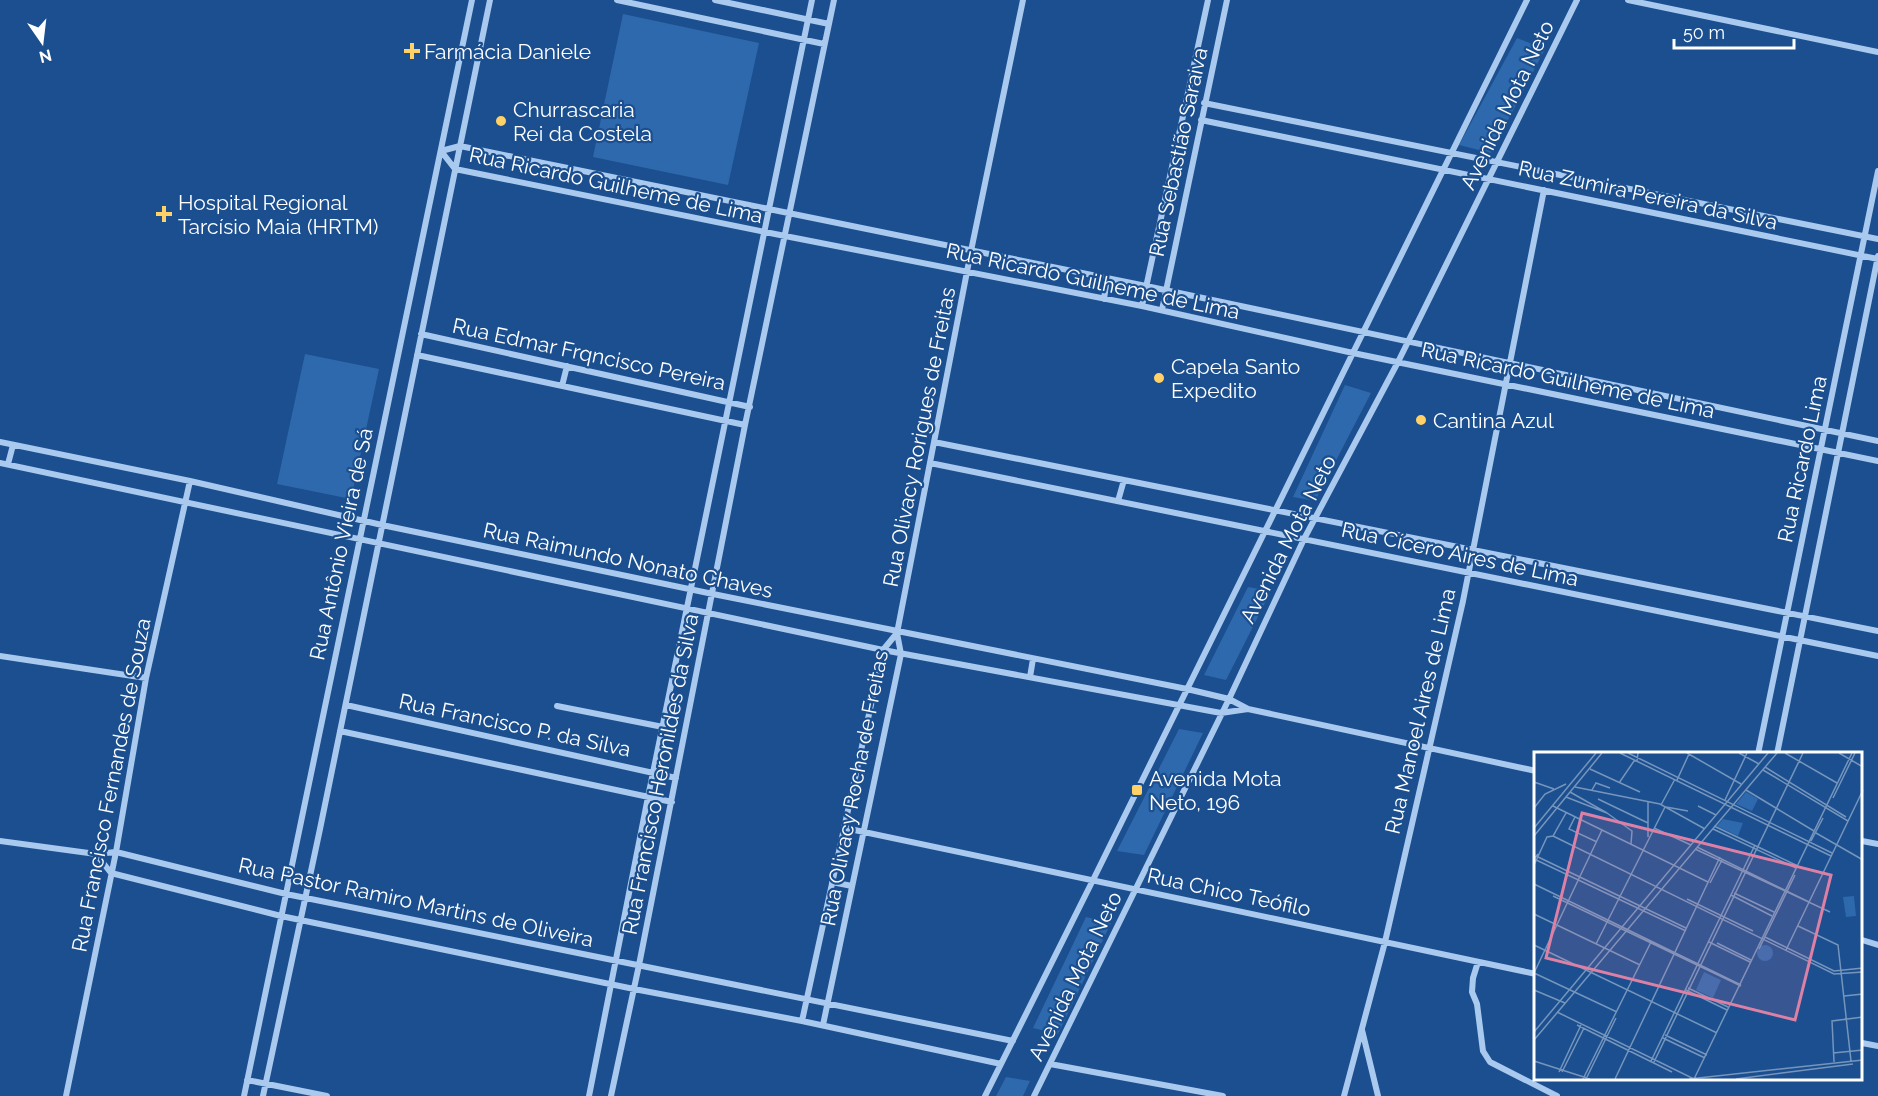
<svg xmlns="http://www.w3.org/2000/svg" width="1878" height="1096" font-family="Raleway,sans-serif">
  <rect width="100%" height="100%" fill="#1b4f8f"/>
  <path fill="#2e69ad" d="M623 14 759 43 728 185 593 157Z
    M1517 38 1545 49 1491 153 1459 145Z
    M305 354 379 369 351 499 277 484Z
    M1345 385 1371 393 1315 501 1293 497Z
    M1248 587 1271 591 1226 680 1204 675Z
    M1179 729 1203 733 1144 855 1117 851Z
    M1086 917 1111 923 1058 1034 1033 1028Z
    M1006 1077 1030 1081 1023 1096H996Z"/>
  <g fill="none" stroke-linecap="round" stroke-linejoin="round">
    <path stroke="#a9c9ee" stroke-width="6" d="M617 0 824 44
      M715 0 829 24
      M1628 0 1878 52
      M1204 103 1878 239
      M1201 120 1878 259
      M441 151 455 169 785 236 1142 306 1353 353 1878 461
      M441 151 460 146 1146 286 1878 441
      M1104 299 1107 279
      M1142 306 1208 0
      M1162 310 1227 0
      M421 334 750 407
      M417 355 745 425
      M562 386 567 366
      M0 442 190 481 382 525 713 594 1187 689 1229 699 1248 709 1536 771
      M934 442 1878 631
      M0 463 883 650 1221 713 1248 709
      M930 463 1878 656
      M8 464 13 445
      M1118 501 1124 480
      M0 656 146 678
      M1030 677 1033 659
      M346 705 676 778
      M557 706 663 727
      M340 731 672 802
      M1758 754 1878 171
      M1777 754 1878 256
      M845 828 1536 974
      M0 841 96 854 116 852 286 894 1013 1041
      M1862 841 1878 844
      M96 854 111 873 281 916 634 989 802 1021 1001 1064
      M832 882 852 886
      M1862 940 1878 945
      M1478 962 1473 978 1472 992 1477 1004 1483 1051 1490 1062 1557 1096
      M802 1021 883 650 897 633
      M823 1025 901 654 897 633 971 251 1023 0
      M1362 1030 1378 1096
      M1862 1043 1878 1046
      M1050 1064 1223 1096
      M247 1080 327 1096
      M66 1096 116 852 146 678 190 481
      M244 1096 472 0
      M263 1096 320 829 490 0
      M589 1096 648 797 812 0
      M611 1096 639 965 745 425 834 0
      M985 1096 1093 880 1527 0
      M1034 1096 1229 699 1304 539 1398 362 1577 0
      M1344 1096 1385 942 1463 601 1544 190"/>
  </g>
  <g fill="#ffd166" stroke="#1b4f8f" stroke-width="2">
    <path d="M409 42h6v6h6v6h-6v6h-6v-6h-6v-6h6z"/>
    <circle cx="501" cy="121" r="6"/>
    <path d="M161 205h6v6h6v6h-6v6h-6v-6h-6v-6h6z"/>
    <circle cx="1159" cy="378" r="6"/>
    <circle cx="1421" cy="420" r="6"/>
    <rect x="1131" y="784" width="12" height="12" rx="3"/>
  </g>
  <g text-anchor="middle" dominant-baseline="central" stroke-width="4.5" stroke-linejoin="round" paint-order="stroke">
    <g font-size="21" fill="#fff" stroke="#1b4f8f" text-anchor="start">
      <text x="424" y="51">Farmácia Daniele</text>
      <text x="513" y="109">Churrascaria<tspan x="513" dy="24">Rei da Costela</tspan></text>
      <text x="178" y="202">Hospital Regional<tspan x="178" dy="24">Tarcísio Maia (HRTM)</tspan></text>
      <text x="1171" y="366">Capela Santo<tspan x="1171" dy="24">Expedito</tspan></text>
      <text x="1433" y="420">Cantina Azul</text>
      <text x="1149" y="778">Avenida Mota<tspan x="1149" dy="24">Neto, 196</tspan></text>
    </g>
    <g font-size="21" fill="#fff" stroke="#1b4f8f">
      <text transform="translate(1507 105) rotate(-64)">Avenida Mota Neto</text>
      <text transform="translate(1178 152) rotate(-78)">Rua Sebastião Saraiva</text>
      <text transform="translate(616 185) rotate(12)">Rua Ricardo Guilheme de Lima</text>
      <text transform="translate(1648 195) rotate(12)">Rua Zumira Pereira da Silva</text>
      <text transform="translate(1093 281) rotate(12)">Rua Ricardo Guilheme de Lima</text>
      <text transform="translate(589 354) rotate(12)">Rua Edmar Frqncisco Pereira</text>
      <text transform="translate(1568 380) rotate(12)">Rua Ricardo Guilheme de Lima</text>
      <text transform="translate(919 437) rotate(-79)">Rua Olivacy Rorigues de Freitas</text>
      <text transform="translate(1802 459) rotate(-78)">Rua Ricardo Lima</text>
      <text transform="translate(1288 539) rotate(-63)">Avenida Mota Neto</text>
      <text transform="translate(341 544) rotate(-78)">Rua Antônio Vieira de Sá</text>
      <text transform="translate(1460 554) rotate(12)">Rua Cícero Aires de Lima</text>
      <text transform="translate(628 560) rotate(12)">Rua Raimundo Nonato Chaves</text>
      <text transform="translate(1420 711) rotate(-77)">Rua Manoel Aires de Lima</text>
      <text transform="translate(515 725) rotate(12)">Rua Francisco P. da Silva</text>
      <text transform="translate(660 774) rotate(-79)">Rua Francisco Heronildes da Silva</text>
      <text transform="translate(111 785) rotate(-79)">Rua Francisco Fernandes de Souza</text>
      <text transform="translate(854 788) rotate(-79)">Rua Olivacy Rocha de Freitas</text>
      <text transform="translate(1229 892) rotate(12)">Rua Chico Teófilo</text>
      <text transform="translate(416 902) rotate(12)">Rua Pastor Ramiro Martins de Oliveira</text>
      <text transform="translate(1075 976) rotate(-64)">Avenida Mota Neto</text>
    </g>
  </g>
  <g transform="translate(1534 752)">
    <rect width="328" height="328" fill="#1b4f8f"/>
    <path d="M212 40 224 47 218 59 202 52ZM189 67 209 71 204 84 183 74ZM320 144 322 164 312 165 309 145ZM223 201a8 8 0 1 1 16 0a8 8 0 1 1-16 0ZM170 220 187 228 179 246 162 238Z" fill="#2e69ad"/>
    <path fill="none" stroke="#7695bc" stroke-width="1.5" d="M86 1 297 104M94 1 298 101M153 1 207 32M205 1 225 12M251 1 303 31M305 1 329 15M231 15 312 65M56 17 106 40M229 18 314 69M143 28 155 2M0 30 20 37M85 31 100 9H103L104 1M41 35 126 52 171 77M58 38 62 31 76 36M212 38 280 79M32 45 73 61 36 40M299 46 321 1M64 47 114 71M191 48 213 1M114 50V85M127 53 141 27M19 54 174 130M164 54 182 63M132 55 154 59M0 56 11 42 32 32M73 61 98 79 97 92M41 65 35 77 63 90M180 74 264 114M0 76 62 1M120 76 157 93M179 77 262 116M282 81 329 108M0 84 68 1M19 84 300 222 329 220M277 89 289 66M163 95 275 150M161 97 296 160M4 102 0 107 152 179M2 104 152 176M0 113 13 85 19 84 32 61M176 131 188 108M0 132 207 233M200 141 240 160M197 143 238 164M19 144 207 234M153 147 219 179M0 162 106 213M264 174 304 193 317 309M231 185 300 219 329 216M175 190 216 210M183 191 217 208M62 192 131 55M0 193 183 281M225 197 261 123M252 198 329 38M0 221 68 78M0 221 83 260M154 236 194 255M0 238 31 251M152 238 193 258M310 244 329 242M23 260 160 327 318 1M43 273 138 320M0 280 234 1M131 283 173 303M129 286 171 306M0 288 243 1M299 301 329 298M0 309 56 327M117 309 221 93M120 310 269 1M300 310 298 269 329 265M25 320 47 273M28 320 50 276M49 327 117 190M52 327 82 266M81 327 186 105M155 327 329 308M202 327 319 312"/>
    <path fill="#dd80a5" fill-opacity="0.15" stroke="#dd80a5" stroke-width="3" d="M48 61 297 123 261 268 12 206Z"/>
    <rect width="328" height="328" fill="none" stroke="#fff" stroke-width="3"/>
  </g>
  <g transform="translate(42 42) rotate(166)" stroke="#1b4f8f" stroke-width="4.5" paint-order="stroke">
  <path d="M0-4.5L10 22L0 15L-10 22Z" fill="#ffffff"/>
  <text y="-9" font-size="16" font-weight="bold" text-anchor="middle" fill="#ffffff">N</text>
  </g>
  <path d="M1674 39v9h120v-9" fill="none" stroke="#ffffff" stroke-width="3"/>
  <text x="1683" y="39" font-size="18" fill="#ffffff" stroke="#1b4f8f" stroke-width="4.5" paint-order="stroke">50 m</text>
</svg>
